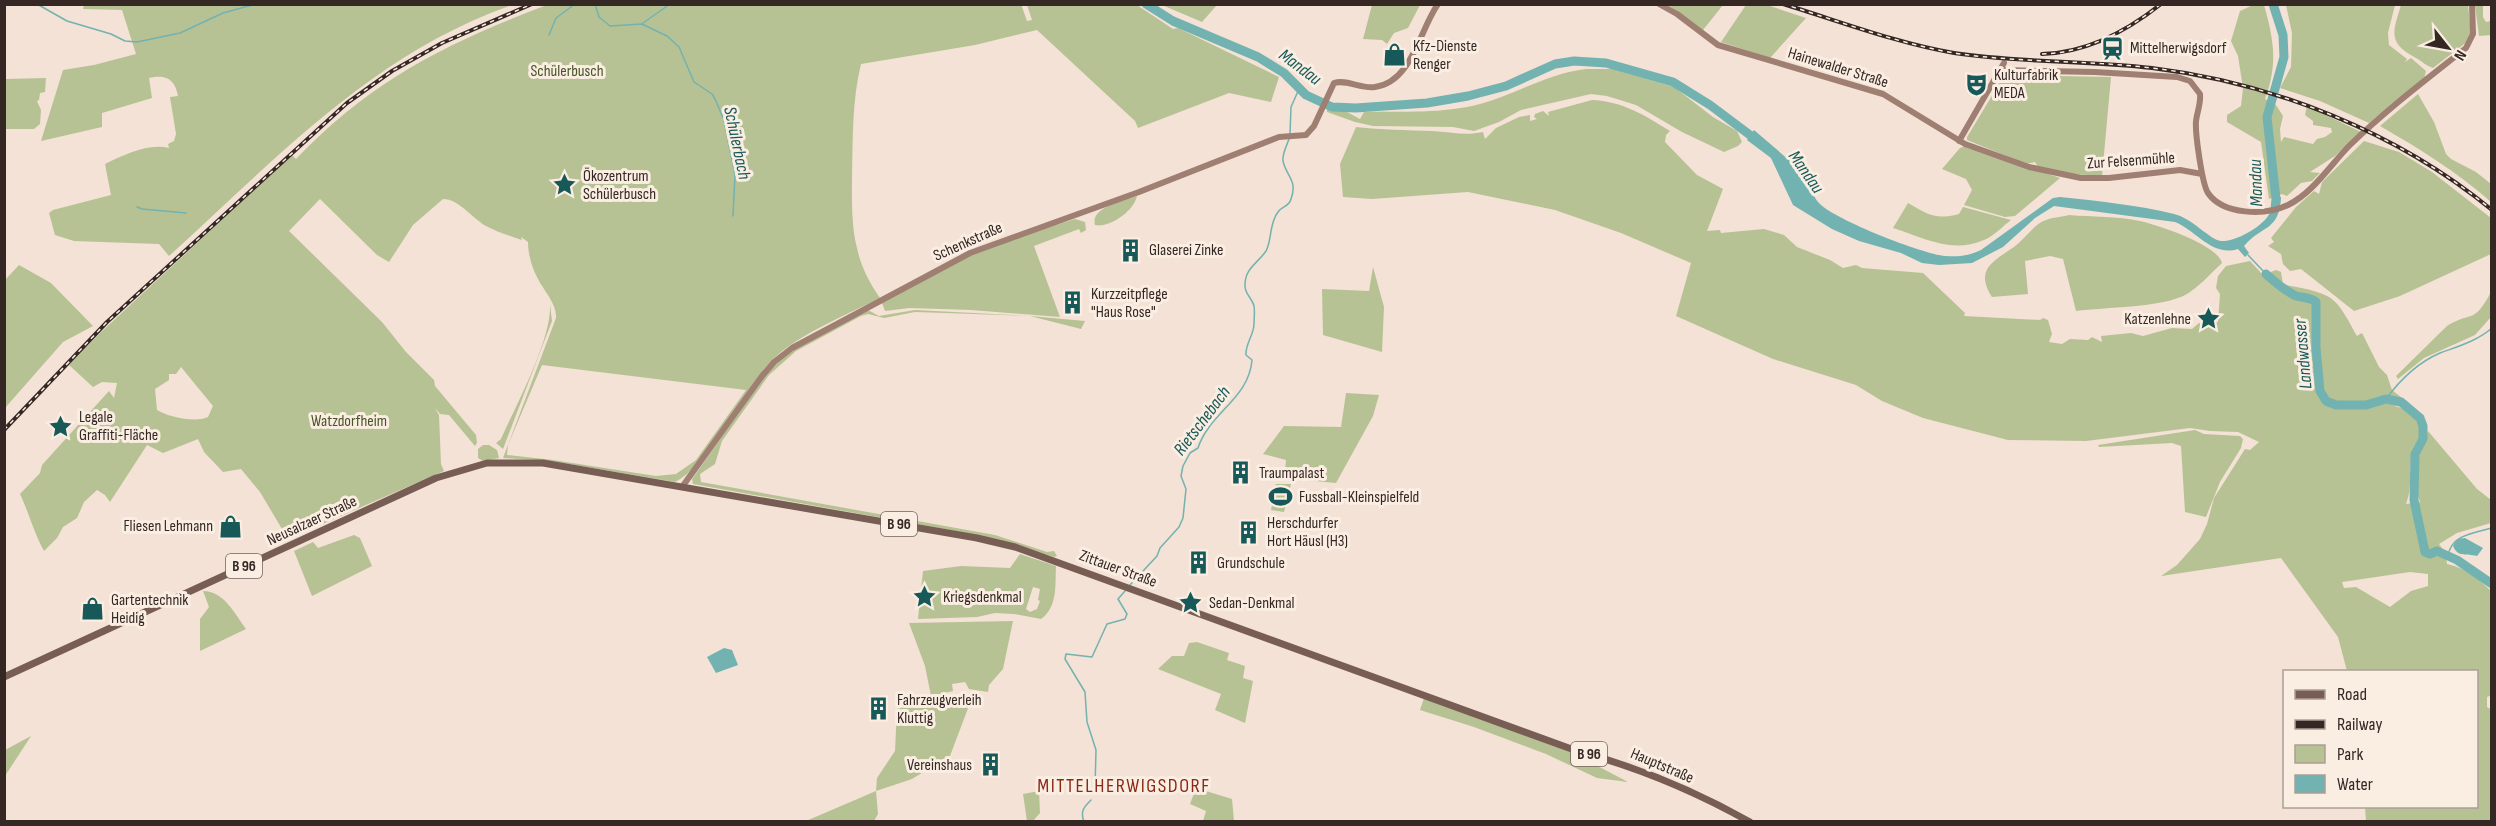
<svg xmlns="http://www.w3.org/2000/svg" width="2496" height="826" font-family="'Sofia Sans Condensed',sans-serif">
  <rect width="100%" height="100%" fill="#f3e2d5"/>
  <path fill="#b7c294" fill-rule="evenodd" d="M1021 4 1027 21 1032 20 1027 5H1137L1173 29 1178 28 1279 77 1271 102 1229 93 1138 128 1135 121 1037 30 975 45 861 64C852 101 853 137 852 174 852 198 851 225 857 248 861 267 869 282 880 298 846 315 799 334 772 360 744 388 708 467 675 482L551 461 503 458 556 318C557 304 544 291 538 279 532 268 528 254 528 242L521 237 522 240C510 236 497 232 486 226 472 218 459 199 443 199L413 225 389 262 377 255 320 199 289 231 382 322 406 352 434 380 435 386 476 435 477 443 475 446 449 415 440 414 435 408 439 415 441 464 444 471 288 539 260 492 241 469 223 472 204 452 198 439 163 453 147 445 110 502 105 495 97 490 84 502 77 518 63 527 57 538 44 551C34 533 29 513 20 494L40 473 42 465 109 391 114 398 117 383 102 382 93 387 69 365 100 333 292 155 296 159C370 81 448 42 547 5ZM542 365 746 390 696 460 676 474 656 476 553 460 507 455 508 445ZM181 367 213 406 208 417C196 423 168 417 157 410L155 389 169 380V374H176Z
    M84 5H512C372 54 276 159 169 256L159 244 74 241 55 235 49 213 53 210 111 195 105 164C124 155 148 143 169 148L168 144 174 141 176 134 170 97 178 96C175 79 166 74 149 78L152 98 102 113V127L41 141 63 70 94 65 136 54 122 10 83 9Z
    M1162 5H1217L1202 22Z
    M1372 5V4L1420 5 1408 28 1394 33 1387 44 1382 40 1363 39Z
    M1668 5 1723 4V5L1703 30Z
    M1746 5H1767L1806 18 1770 58 1721 42Z
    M2253 5H2264C2274 40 2278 64 2265 99L2276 105 2283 116 2280 129 2281 142 2284 137 2313 144 2317 139 2325 137 2332 132 2331 128 2313 125V121L2305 115 2307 106 2361 132 2335 156 2310 172 2320 173 2312 181 2301 183 2287 196 2282 194 2269 199 2261 142 2227 122V115L2241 106 2243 88 2238 56 2231 41 2240 11Z
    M2286 5H2395L2388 33 2389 45 2407 59 2405 62 2411 58 2426 71 2424 79 2369 123 2320 101 2280 88 2291 67 2292 33Z
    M2401 5H2468L2471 32 2468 41 2433 68C2426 66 2422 61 2416 58 2387 43 2393 32 2401 5Z
    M2475 5H2483V17L2486 22 2491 21V35L2479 36Z
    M1586 69H1612L1674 87 1713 117 1737 131 1742 142 1738 146 1724 152 1682 132 1636 105 1607 96 1591 94 1521 110 1499 122 1474 131 1453 127 1373 126 1355 122 1327 112V109L1347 112 1360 119 1364 112C1402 111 1443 114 1480 104 1516 94 1549 73 1586 69Z
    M2010 75 2111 77 2102 176 2069 174 2038 167 2035 162 2026 164 1967 140V137L2002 79Z
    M46 78 45 92 40 93 39 100 37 101 41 110 40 124 34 129H5V79Z
    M2418 94 2434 122 2446 154 2451 159 2476 172 2491 184V202C2457 172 2420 149 2380 126Z
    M1592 100C1622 101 1646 116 1670 131L1666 135 1665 142 1697 175 1723 189 1707 231 1720 230 1721 233 1764 229 1784 235 1797 247 1830 260 1843 268 1856 265 1862 268 1923 273 1965 313 1964 316 2040 320 2043 318 2048 320 2052 334 2049 342 2062 344 2070 339 2088 340 2092 337 2102 342 2101 336 2131 333 2143 336 2172 328 2192 329 2199 323 2203 325 2218 322 2220 294 2216 288 2218 276 2226 266 2250 261 2263 275 2276 270 2281 272 2283 285C2294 286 2319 291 2329 297 2341 304 2350 324 2357 336L2362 333 2379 367 2387 375 2392 390 2407 402 2394 406C2407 408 2422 420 2420 435 2419 441 2413 446 2412 452 2408 470 2413 487 2406 504L2420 502 2418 496 2419 456 2428 431 2477 489 2491 500V523L2457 533 2439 544 2446 554 2447 564C2465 568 2478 578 2491 591L2492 695 2487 697V707L2492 710 2491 821H2366L2365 807 2476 806V672L2347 671 2338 637 2281 558 2161 576 2177 565 2200 539 2207 524 2214 498 2245 449 2250 450 2259 442 2238 432 2210 431 2190 428 2086 441 2008 440 1923 418 1882 401 1856 385 1773 359 1676 316 1691 263 1621 233 1555 210 1468 192 1372 199 1343 197 1340 164 1356 127C1382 130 1406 130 1432 131 1450 132 1466 136 1483 132L1485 139 1496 128 1519 117 1530 115V121L1537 119 1534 117 1535 114 1543 111 1549 116 1548 112ZM2410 572 2428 574V586L2411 591 2390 607 2356 587 2344 588 2342 582Z
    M2364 141 2399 152 2432 172 2491 218V254L2400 296 2354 311 2301 269 2290 271 2283 264 2281 254 2268 246 2274 242 2271 238 2296 207 2314 191 2319 194 2322 182Z
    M1965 146 2060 178 2015 216 2005 217 1964 205 1972 190 1966 179 1942 169 1960 148Z
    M1137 196C1134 211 1110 228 1095 225 1090 207 1124 201 1137 196Z
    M1908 203C1929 215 1935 220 1959 214L1963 207 2011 220C2003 226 1994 236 1984 240 1951 254 1925 238 1893 228Z
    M2069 215C2092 217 2118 216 2140 221 2158 225 2218 245 2222 263 2210 274 2200 286 2187 294 2163 308 2105 307 2076 311L2063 259 2050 256 2025 261 2028 294 1992 297C1974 269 1994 261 2014 247 2025 239 2034 224 2046 220 2053 217 2062 217 2069 215Z
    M1075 219 1085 222 1086 230 1081 233 1079 229 1034 246 1060 317 971 310 909 308 885 311 882 303 971 255 1030 233Z
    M19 265 51 283 93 326 63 342 5 408V280Z
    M1373 267 1384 307 1382 352 1323 335 1322 289 1369 291Z
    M2491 292V317L2475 335 2424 358 2398 379 2396 376 2447 326C2474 310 2473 325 2491 292Z
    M550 304 552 321 503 449 496 443 501 439C516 405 552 339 550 304Z
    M868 310 879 316 915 310 1030 316 1085 321 1081 329 1030 316 915 312 884 318 868 314 861 316 796 351 769 375 722 441 715 464 700 474 701 482 995 535 1047 552 1054 551 1057 556 1054 557 967 533 693 484 692 479 766 374 780 360 795 349Z
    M1346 393 1379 395 1373 416 1336 483 1294 479 1284 481 1286 460 1263 454 1284 426 1341 427Z
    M2195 430 2204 434 2240 436 2243 439 2241 448 2220 482 2206 517 2185 512 2181 446 2172 443 2099 447 2098 445Z
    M483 445H489L497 450 499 458 483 461 478 458V449Z
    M1276 484H1291L1284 512 1271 510Z
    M354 535 360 538 372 566 312 596 294 551 313 542 318 548Z
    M1020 554 1056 566C1055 585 1058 607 1041 619L1014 614 995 613 977 617 918 619 923 571 961 566 1010 568ZM1033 587 1040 589 1038 600 1040 601 1037 609 1030 612 1026 609Z
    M203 591C224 591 235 614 246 629L200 651V619L209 607Z
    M1013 621 1003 669 989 685 988 692 969 689 965 682 952 684 953 691 931 696 925 666 909 623Z
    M1197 642 1229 653 1227 660 1245 666 1243 678 1253 681 1245 723 1215 710 1221 694 1158 669 1172 656H1184L1189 643Z
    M973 695 950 756 912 779 876 791 878 814 874 821H806L876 791 877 778 895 751 897 709 947 696Z
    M1425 695 1469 715 1573 753 1628 782 1597 778 1546 754 1474 727 1420 710Z
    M31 736 5 776V750Z
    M1196 788 1232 799 1234 821H1203L1206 811 1190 804Z
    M1039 791 1040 813 1033 821H1027L1023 794Z"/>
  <path fill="#72b2b0" d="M1754 130 1811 179C1811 188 1813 198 1820 204 1836 220 1922 254 1945 256 1958 257 1969 256 1981 250L2053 198 2060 197C2098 201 2137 205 2174 214 2192 218 2210 240 2221 241 2235 242 2260 228 2268 216 2271 212 2272 204 2272 198L2281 197C2279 232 2263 224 2244 246L2249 253 2245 257 2238 249C2212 257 2197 231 2175 222L2054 206 2035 218 2003 247 1972 263 1939 265 1922 263 1901 253 1859 241 1832 229 1793 205 1771 158 1747 140Z
    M2465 538 2483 548 2477 556C2466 553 2458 558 2453 546L2457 539Z
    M724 648 732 650 738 665 716 673 707 657Z"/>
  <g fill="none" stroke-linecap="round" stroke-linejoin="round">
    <path stroke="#72b2b0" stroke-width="1.5" d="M37 4 67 21 111 34 125 41 137 42 180 33 223 13 256 4
      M595 4 599 17 610 26 642 24 667 36 679 47 694 82 712 94 715 99 724 120 735 175 733 216
      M643 23 670 4
      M549 35 556 18 575 4
      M1290 134 1291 107 1299 89
      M137 207 142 209 186 213
      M2248 255 2266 274
      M2386 399C2400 380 2419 362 2440 353 2459 346 2477 341 2492 328
      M2448 556C2451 535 2473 533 2492 528
      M1130 585 1157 556 1160 548 1179 527 1183 518 1186 489 1181 476 1183 466 1190 453 1198 448C1209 413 1249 399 1252 360L1246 355C1245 344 1254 335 1254 324 1254 318 1255 312 1254 306 1252 298 1244 293 1245 285 1245 268 1258 263 1266 251 1272 241 1269 223 1278 212 1282 206 1289 207 1291 199 1298 180 1286 176 1283 161 1282 154 1287 145 1289 139
      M1095 788 1096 750 1087 722 1085 692 1065 659 1066 654 1092 657 1107 624 1125 619 1127 614 1118 599 1125 591
      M1084 822C1080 811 1084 807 1091 800"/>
    <path stroke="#72b2b0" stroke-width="9" d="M1146 4 1173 21 1258 57 1284 73 1306 95 1332 107 1356 108 1427 103 1468 96 1506 86 1555 64 1574 61 1606 63 1673 82 1710 105 1758 141
      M2273 4 2283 35 2284 57 2267 117 2276 199 2275 209
      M2266 274C2275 282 2285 291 2296 296 2304 298 2310 297 2316 302V348L2320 391 2326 401 2336 405H2366L2386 399 2401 402 2420 418 2423 426V439L2415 454 2414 500 2425 552 2430 554 2437 551 2457 560 2492 584"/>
    <path stroke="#9f7f72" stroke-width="6" d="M1659 4 1677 14 1718 45 1883 94 1965 144 2029 167 2081 178H2109L2180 170 2202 174
      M2001 70 2095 72 2177 77 2190 81 2200 94C2201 104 2197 112 2196 121 2195 133 2202 184 2208 193 2223 215 2265 216 2288 205 2313 193 2331 164 2350 145 2386 110 2427 79 2466 48L2473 34 2472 4
      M1959 141 2004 63
      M682 487 762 376 774 362 792 348 970 253 1139 192 1279 137 1306 135 1314 126 1334 83C1346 79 1361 89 1375 87 1412 82 1419 31 1438 4"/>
    <path stroke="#785d54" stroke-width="7" d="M4 677 436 478 487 463H543L977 538 1015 547 1577 751C1637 767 1695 791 1750 822"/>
    <defs>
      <path id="rail" d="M1783 4C1839 21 1896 43 1954 53 2019 63 2086 60 2152 68 2274 83 2397 132 2492 210
        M2042 54C2085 53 2127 31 2161 4
        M4 430 107 322 347 103 392 71 442 43 532 4"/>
    </defs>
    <use href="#rail" stroke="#352824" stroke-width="4"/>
    <use href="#rail" stroke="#faede2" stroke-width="1.5" stroke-dasharray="4.5" stroke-linecap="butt"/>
  </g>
  <defs>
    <symbol id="station-bare" viewBox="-9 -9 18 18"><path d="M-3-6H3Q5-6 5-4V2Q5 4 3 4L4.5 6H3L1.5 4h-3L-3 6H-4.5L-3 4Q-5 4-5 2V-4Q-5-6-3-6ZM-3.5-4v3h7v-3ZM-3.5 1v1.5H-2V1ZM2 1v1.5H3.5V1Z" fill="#175958" stroke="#faede2" stroke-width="2.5" paint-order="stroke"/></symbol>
    <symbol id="shop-bare" viewBox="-9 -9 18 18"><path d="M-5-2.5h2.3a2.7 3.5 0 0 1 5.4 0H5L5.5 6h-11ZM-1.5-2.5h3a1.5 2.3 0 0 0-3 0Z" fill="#175958" stroke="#faede2" stroke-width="2.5" paint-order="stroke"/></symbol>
    <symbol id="theatre-bare" viewBox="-9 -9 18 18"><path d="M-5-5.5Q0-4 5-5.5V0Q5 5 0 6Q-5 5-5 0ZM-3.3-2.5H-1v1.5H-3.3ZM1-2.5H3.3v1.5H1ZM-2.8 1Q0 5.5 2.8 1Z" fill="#175958" stroke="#faede2" stroke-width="2.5" paint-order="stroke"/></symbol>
    <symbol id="sight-bare" viewBox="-9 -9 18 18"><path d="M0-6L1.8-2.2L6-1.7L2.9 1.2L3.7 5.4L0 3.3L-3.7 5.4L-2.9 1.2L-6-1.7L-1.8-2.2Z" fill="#175958" stroke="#faede2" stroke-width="2.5" paint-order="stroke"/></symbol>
    <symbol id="building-bare" viewBox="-9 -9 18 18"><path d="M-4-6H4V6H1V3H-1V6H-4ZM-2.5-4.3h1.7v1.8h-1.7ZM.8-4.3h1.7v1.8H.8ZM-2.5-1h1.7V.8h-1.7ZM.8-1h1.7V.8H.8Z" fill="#175958" stroke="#faede2" stroke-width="2.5" paint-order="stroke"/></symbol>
    <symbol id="stadium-bare" viewBox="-9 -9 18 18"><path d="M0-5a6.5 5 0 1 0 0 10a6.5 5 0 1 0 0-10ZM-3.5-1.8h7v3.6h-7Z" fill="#175958" stroke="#faede2" stroke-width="2.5" paint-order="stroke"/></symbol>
  </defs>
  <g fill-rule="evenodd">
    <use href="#station-bare" x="2096" y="32" width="33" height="33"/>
    <use href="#shop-bare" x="1378" y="38" width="33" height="33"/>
    <use href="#theatre-bare" x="1960" y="68" width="33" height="33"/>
    <use href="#sight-bare" x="548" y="168" width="33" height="33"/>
    <use href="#building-bare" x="1114" y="234" width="33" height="33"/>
    <use href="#building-bare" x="1056" y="286" width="33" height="33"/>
    <use href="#sight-bare" x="2192" y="302" width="33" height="33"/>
    <use href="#sight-bare" x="44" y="410" width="33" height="33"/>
    <use href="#building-bare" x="1224" y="456" width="33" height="33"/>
    <use href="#stadium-bare" x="1264" y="480" width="33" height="33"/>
    <use href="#shop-bare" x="214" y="510" width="33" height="33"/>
    <use href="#building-bare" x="1232" y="516" width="33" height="33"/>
    <use href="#building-bare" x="1182" y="546" width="33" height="33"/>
    <use href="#sight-bare" x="908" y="580" width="33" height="33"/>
    <use href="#sight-bare" x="1174" y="586" width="33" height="33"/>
    <use href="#shop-bare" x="76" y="592" width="33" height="33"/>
    <use href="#building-bare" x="862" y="692" width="33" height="33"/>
    <use href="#building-bare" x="974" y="748" width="33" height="33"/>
  </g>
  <g text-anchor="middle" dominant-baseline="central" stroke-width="6" stroke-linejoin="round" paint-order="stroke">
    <g fill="#faede2" stroke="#70635d" stroke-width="1.5">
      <rect x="881" y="512" width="36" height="24" rx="4.5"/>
      <rect x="226" y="554" width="36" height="24" rx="4.5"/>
      <rect x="1571" y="742" width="36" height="24" rx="4.5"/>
    </g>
    <g font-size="15" font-weight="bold" fill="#352824">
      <text x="899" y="524">B 96</text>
      <text x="244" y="566">B 96</text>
      <text x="1589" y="754">B 96</text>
    </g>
    <g font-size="16" fill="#352824" stroke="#faede2" text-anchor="start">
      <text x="1413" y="46">Kfz-Dienste<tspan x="1413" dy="18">Renger</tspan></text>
      <text x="2130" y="48">Mittelherwigsdorf</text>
      <text x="1994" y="75">Kulturfabrik<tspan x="1994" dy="18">MEDA</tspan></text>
      <text x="583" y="176">Ökozentrum<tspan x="583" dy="18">Schülerbusch</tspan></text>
      <text x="1149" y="250">Glaserei Zinke</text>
      <text x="1091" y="294">Kurzzeitpflege<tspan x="1091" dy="18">"Haus Rose"</tspan></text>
      <text x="2191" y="319" text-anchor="end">Katzenlehne</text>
      <text x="79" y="417">Legale<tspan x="79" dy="18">Graffiti-Fläche</tspan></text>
      <text x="1259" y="473">Traumpalast</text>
      <text x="1299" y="497">Fussball-Kleinspielfeld</text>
      <text x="1267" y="523">Herschdurfer<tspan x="1267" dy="18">Hort Häusl (H3)</tspan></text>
      <text x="213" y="526" text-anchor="end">Fliesen Lehmann</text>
      <text x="1217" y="563">Grundschule</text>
      <text x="943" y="597">Kriegsdenkmal</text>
      <text x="111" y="600">Gartentechnik<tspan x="111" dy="18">Heidig</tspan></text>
      <text x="1209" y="603">Sedan-Denkmal</text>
      <text x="897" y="700">Fahrzeugverleih<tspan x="897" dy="18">Kluttig</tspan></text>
      <text x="972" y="765" text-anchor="end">Vereinshaus</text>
    </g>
    <g font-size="16" fill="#352824" stroke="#faede2">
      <text transform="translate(1838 68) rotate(17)">Hainewalder Straße</text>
      <text transform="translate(2131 161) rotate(-4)">Zur Felsenmühle</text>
      <text transform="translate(968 242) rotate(-24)">Schenkstraße</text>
      <text transform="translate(312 521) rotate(-25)">Neusalzaer Straße</text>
      <text transform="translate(1118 569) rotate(20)">Zittauer Straße</text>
      <text transform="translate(1662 766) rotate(23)">Hauptstraße</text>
    </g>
    <g font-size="16" fill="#475526" stroke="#faede2">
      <text x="567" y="71">Schülerbusch</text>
      <text x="349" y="421">Watzdorfheim</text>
    </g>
    <g font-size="18" font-style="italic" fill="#175958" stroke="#faede2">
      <text transform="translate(1300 67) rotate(37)">Mandau</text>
      <text transform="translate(737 143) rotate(78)">Schülerbach</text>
      <text transform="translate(1806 172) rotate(55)">Mandau</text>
      <text transform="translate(2256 183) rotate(-92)">Mandau</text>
      <text transform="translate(2303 354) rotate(-95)">Landwasser</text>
      <text transform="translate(1202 421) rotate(-53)">Rietschebach</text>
    </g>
    <g font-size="20" letter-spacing="1.5" fill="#8a2917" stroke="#faede2">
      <text x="1124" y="786">MITTELHERWIGSDORF</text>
    </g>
  </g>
  <rect width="2496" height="826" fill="none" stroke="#352824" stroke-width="12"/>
  <rect x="2283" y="670" width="195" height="138" fill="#faede2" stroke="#ab9e96" stroke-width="1.5"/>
  <rect x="2295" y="690" width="30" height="9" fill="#785d54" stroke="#ab9e96" stroke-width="1.5"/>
  <text x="2337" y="700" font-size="18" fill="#352824">Road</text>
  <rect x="2295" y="720" width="30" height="9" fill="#352824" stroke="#ab9e96" stroke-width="1.5"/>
  <text x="2337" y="730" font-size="18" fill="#352824">Railway</text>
  <rect x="2295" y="745" width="30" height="18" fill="#b7c294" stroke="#ab9e96" stroke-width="1.5"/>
  <text x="2337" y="760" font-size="18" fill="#352824">Park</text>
  <rect x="2295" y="775" width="30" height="18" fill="#72b2b0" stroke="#ab9e96" stroke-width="1.5"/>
  <text x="2337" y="790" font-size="18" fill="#352824">Water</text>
  <g transform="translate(2448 48) rotate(121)" stroke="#faede2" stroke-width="4.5" paint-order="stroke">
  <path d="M0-4.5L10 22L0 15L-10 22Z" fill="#352824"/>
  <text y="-9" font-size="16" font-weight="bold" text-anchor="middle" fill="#352824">N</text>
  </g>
</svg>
